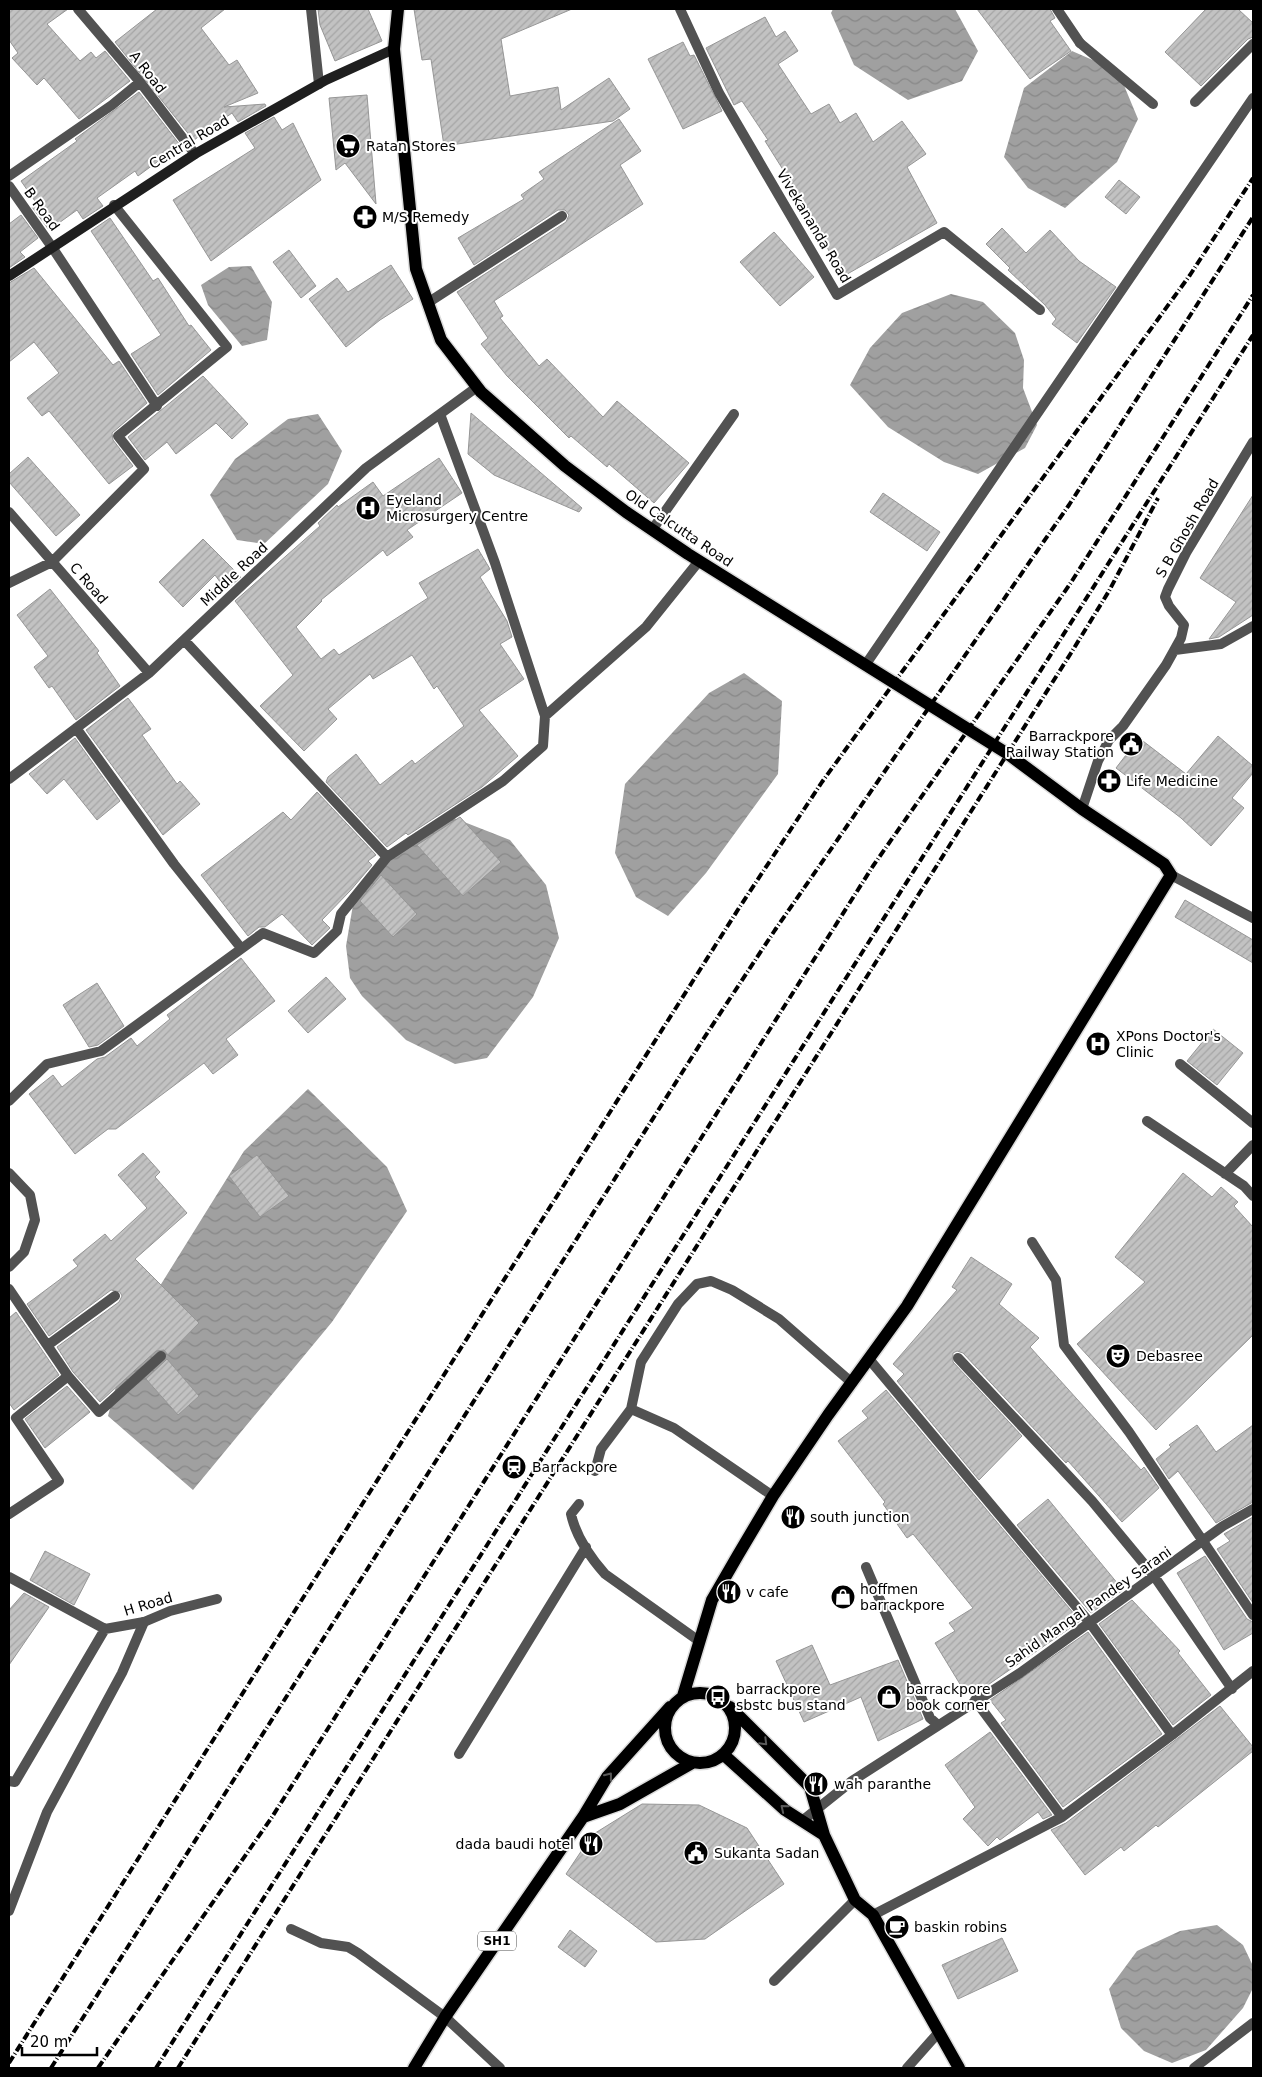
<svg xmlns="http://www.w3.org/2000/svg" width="1262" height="2077" font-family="'DejaVu Sans',sans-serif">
  <defs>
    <pattern id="water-waves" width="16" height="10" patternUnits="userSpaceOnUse" patternTransform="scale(1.25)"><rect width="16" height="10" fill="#a0a0a0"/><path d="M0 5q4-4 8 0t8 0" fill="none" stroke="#888"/></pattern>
    <pattern id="building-hatch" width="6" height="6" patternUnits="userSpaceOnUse" patternTransform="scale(1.25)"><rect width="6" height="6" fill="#c2c2c2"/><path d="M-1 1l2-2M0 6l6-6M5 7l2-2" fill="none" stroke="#a5a5a5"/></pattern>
  </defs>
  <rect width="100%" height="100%" fill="#fff"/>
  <path fill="url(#water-waves)" d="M833 9H955L978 51 962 81 908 100 854 65 831 13Z
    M1072 51 1118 71 1138 119 1117 162 1065 208 1028 188 1004 157 1024 88Z
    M251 266 272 302 267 340 242 346 208 305 201 285 229 267Z
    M951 294 983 302 1015 333 1024 360 1023 388 1037 425 1025 448 978 474 944 462 888 427 850 385 870 348 902 313Z
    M318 414 342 451 328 484 264 544 237 540 210 495 235 459 288 419Z
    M744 673 782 701 778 774 706 873 668 916 636 897 615 853 625 784 709 693Z
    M454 818 510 840 546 885 559 938 533 997 487 1058 455 1064 406 1040 362 996 350 978 346 946 355 893 408 837Z
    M308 1089 387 1167 407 1211 332 1322 193 1490 108 1416 130 1334 244 1151Z
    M1217 1925 1243 1945 1253 1966V1988L1243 2008 1206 2050 1172 2063 1144 2051 1121 2028 1109 1989 1137 1951 1180 1931Z"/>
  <path fill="url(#building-hatch)" stroke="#969696" d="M9 9H68L47 24 80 61 91 52 96 58 105 51 130 81 79 119 44 78 37 85 12 58 18 53 9 40Z
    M157 9H225L201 28 229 65 237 60 258 93 224 107 265 104 266 106 238 122 232 113 194 140 191 137 115 42Z
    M318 9H368L382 41 335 61 320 25Z
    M414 9H572L501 39 510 96 558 87 561 110 609 78 630 109 613 121 444 146 431 59 422 60Z
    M977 9H1050L1055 18 1050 21 1071 51 1030 79Z
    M1206 9H1238L1253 23V37L1248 39 1201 86 1165 52Z
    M765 17 776 37 785 31 798 51 778 64 811 114 829 104 840 123 856 113 873 142 902 121 926 154 907 167 937 223 842 277 804 201 798 204 789 186 792 184 765 141 768 140 742 101 734 105 706 48Z
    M683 42 690 56 694 55 722 111 683 129 648 59Z
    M139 92 180 145 138 176 135 171 97 198 103 206 83 219 77 210 49 230 32 207 37 204 21 181 77 141 75 139Z
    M367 95 376 204 345 163 336 170 329 98Z
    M274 117 282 130 293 123 321 180 211 261 173 200 255 148 245 133Z
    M619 119 641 151 620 165 643 204 494 301 503 316 500 318 539 366 547 359 603 417 617 401 689 463 654 503 609 464 607 467 571 436 569 438 507 376 481 344 488 338 457 292 566 222 569 215 565 210H558L474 265 458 238 524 199 521 195 544 179 539 172Z
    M1119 180 1140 197 1126 214 1105 197Z
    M21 215 38 238 20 252 25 257 9 268V224Z
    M110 218 153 281 158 278 189 326 191 325 211 350 158 395 131 354 161 335 91 231Z
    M1002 228 1026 253 1050 230 1079 261 1116 287 1077 343 1052 324 1056 319 1045 305 1008 270 1010 268 986 244Z
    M774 232 814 277 780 306 740 262Z
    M289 250 316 286 301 298 273 262Z
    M391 265 413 299 380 320 346 347 309 299 337 278 348 292Z
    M34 268 113 365 119 361 147 403 112 433 113 440 133 466 109 484 49 411 42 416 27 398 59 373 34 342 9 362V283Z
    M203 376 248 424 232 439 216 423 176 454 167 442 145 460 128 437Z
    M471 413 582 508 579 512 494 475 468 454Z
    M28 457 80 515 56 536 9 482V474Z
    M439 458 462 493 407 530 413 537 387 556 383 550 321 600 322 601 296 627 321 659 334 649 339 655 428 598 419 583 478 549 490 569 480 577 507 621 512 637 500 644 524 679 479 710 518 756 482 787 408 835 406 833 387 847 326 782 328 777 356 754 380 785 412 760 415 764 464 726 437 686 434 689 412 655 373 679 370 674 328 709 337 719 304 751 260 706 293 675 235 601 320 526 318 523 337 505 338 507 373 482 383 496Z
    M883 493 940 532 927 551 870 512Z
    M1253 495V615L1219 637 1209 639 1236 602 1200 578Z
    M203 539 241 577 226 590 215 575 183 607 159 582Z
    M50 589 99 651 97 653 120 686 76 720 52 686 49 688 34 667 48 656 17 615Z
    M128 698 151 729 142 735 177 784 180 781 200 804 163 835 86 730Z
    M1218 736 1253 766V773L1232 798 1244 808 1211 846 1181 818 1116 768 1139 738 1186 774Z
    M75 738 120 801 97 820 64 779 47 794 29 774Z
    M317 792 376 855 368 861 372 865 350 891 322 920 330 928 312 945 282 914 265 927H259L248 936 201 875 283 812 291 820Z
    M460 817 501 862 463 896 417 845Z
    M381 875 417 914 393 937 360 901Z
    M1185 900 1253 940V963L1175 917Z
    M241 958 275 1001 226 1039 238 1055 213 1074 204 1063 116 1129H108L75 1154 29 1094 53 1075 62 1087 97 1059 105 1057 131 1038 137 1046 170 1019 167 1015Z
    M326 977 346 999 308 1033 288 1011Z
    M97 983 124 1026 98 1045 89 1047 63 1005Z
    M1213 1029 1243 1053 1217 1085 1187 1061Z
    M143 1153 160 1172 155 1177 187 1213 135 1259 199 1323 168 1355 164 1350 156 1351 100 1402 73 1372 57 1347 119 1302 122 1296 120 1292 111 1290 49 1336 27 1304 78 1266 73 1260 105 1234 111 1241 147 1208 118 1175Z
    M257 1155 289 1196 260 1217 229 1176Z
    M1183 1173 1212 1197 1221 1187 1238 1202 1234 1206 1253 1227V1335L1156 1430 1077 1344 1145 1282 1115 1257Z
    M971 1257 1012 1284 999 1304 1039 1338 1030 1347 1141 1470 1144 1467 1159 1488 1122 1522 1068 1461 1066 1463 963 1353 957 1351 953 1353V1362L1022 1436 979 1480 897 1381 904 1374 893 1364 957 1290 952 1287Z
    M16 1312 59 1375 14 1410 9 1403V1318Z
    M167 1359 199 1396 178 1415 146 1379Z
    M67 1386 90 1412 45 1448 25 1419Z
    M886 1390 1080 1621 982 1689 979 1686 966 1694 935 1643 955 1631 949 1623 973 1608 913 1534 907 1538 883 1504 885 1502 838 1441 868 1418 862 1411Z
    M1197 1425 1216 1452 1253 1425V1502L1216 1523 1178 1471 1169 1479 1156 1459 1171 1447 1169 1445Z
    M1048 1499 1123 1590 1091 1613 1017 1525Z
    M1253 1517V1603L1217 1549 1230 1541 1224 1534Z
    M45 1551 90 1574 74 1605 30 1580Z
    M1205 1556 1247 1619 1253 1622V1633L1224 1650 1177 1573Z
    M24 1593 49 1607 9 1665V1610Z
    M1132 1600 1180 1651 1178 1653 1211 1695 1173 1725 1099 1624Z
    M1088 1632 1162 1734 1063 1807 1001 1723 1006 1720 990 1700Z
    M812 1645 830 1685 898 1660 923 1719 878 1741 861 1697 804 1722 776 1661Z
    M1220 1706 1253 1747V1751L1158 1827 1156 1825 1124 1851 1121 1847 1085 1875 1051 1830 1066 1823Z
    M990 1732 1052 1815 1043 1819 1038 1812 1000 1840 997 1837 988 1846 963 1819 975 1807 945 1765Z
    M642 1804 699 1805 747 1828 784 1884 705 1939 656 1942 566 1874 592 1835Z
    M570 1930 597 1951 585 1967 558 1947Z
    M1002 1938 1018 1971 958 1999 942 1965Z"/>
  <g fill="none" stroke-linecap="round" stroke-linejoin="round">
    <defs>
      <path id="primary" d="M398 9 394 49 416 269 441 340 481 392 565 466 626 512 688 554 1008 754 1082 809 1164 864 1171 875 907 1306 828 1415 773 1496 738 1555 712 1600 683 1696
        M665 1728a35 35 0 1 1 70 0a35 35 0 1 1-70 0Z
        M730 1707 810 1787 824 1835 855 1900 873 1915 959 2068
        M724 1755 785 1810 824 1835
        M583 1817 620 1804 692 1763
        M414 2068 445 2017 583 1817 607 1777 670 1707"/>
    </defs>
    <use href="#primary" stroke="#dbdbdb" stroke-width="15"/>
    <path stroke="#525252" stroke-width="10" d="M1080 43 1153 104
      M866 664 1253 98
      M631 1409 641 1362 678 1304 697 1284 711 1281 732 1290 779 1319 851 1382
      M595 1471 601 1449 631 1409 674 1428 773 1496
      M9 1911 47 1812 122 1673 144 1622
      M291 1929 321 1943 348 1947 358 1953 445 2017 500 2068"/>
    <path stroke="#525252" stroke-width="10" d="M78 9 140 82 195 154
      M311 9 319 84
      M680 9 719 93 837 295 944 232 1040 310
      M1057 9 1080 43
      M1195 102 1253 44
      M9 176 112 105 140 82
      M9 186 52 247 157 406
      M429 302 562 216
      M9 512 149 673
      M652 530 734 414
      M9 583 52 562 144 469 118 436 227 347 114 205
      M184 640 387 857
      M1175 650 1221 644 1253 626
      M545 716 646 627 699 561
      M76 728 174 864 241 948
      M9 779 149 673 366 468 477 387
      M1082 809 1098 761 1109 740 1123 726 1166 665 1181 638 1184 625 1169 606 1165 597 1168 589 1186 553 1253 442
      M1171 875 1253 918
      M1180 1064 1253 1123
      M9 1101 47 1064 101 1051 263 933 314 953 337 931 341 914 387 857 503 781 543 746 545 716 495 563 440 414
      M1147 1121 1244 1186 1253 1196
      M9 1173 30 1195 35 1220 24 1252 9 1267
      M1225 1174 1253 1145
      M1032 1242 1056 1280 1064 1345 1129 1432 1253 1615
      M9 1289 68 1376 99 1412 161 1356
      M48 1345 115 1296
      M958 1358 1092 1501 1154 1576 1232 1689
      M869 1359 1090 1623 1172 1735
      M579 1504 571 1514C576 1537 590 1557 605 1574L699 1641
      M9 1514 59 1481 16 1418 68 1376
      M866 1567 930 1718 938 1725
      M9 1577 105 1629 144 1622 170 1611 217 1599
      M975 1700 1062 1817
      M459 1754 586 1547
      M9 1781 15 1782 105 1629
      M802 1821 852 1781 1020 1673 1223 1526 1253 1509
      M873 1915 1062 1817 1172 1735 1253 1671
      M774 1981 855 1900
      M907 2068 939 2032
      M1194 2068 1253 2023"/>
    <path stroke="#1f1f1f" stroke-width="10" d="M9 276 195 154 326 80 394 49"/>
    <use href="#primary" stroke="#000" stroke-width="12"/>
    <path stroke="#000" stroke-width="4" stroke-dasharray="8 2.5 1 2.5" stroke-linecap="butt" d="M9 2063 739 908 822 782 1190 275 1253 178
      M51 2068 704 1038 775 930 1069 505 1253 217
      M98 2068 272 1817 873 866 1070 584 1253 295
      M156 2068 1253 335
      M178 2068 1071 653 1109 591 1158 498"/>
  </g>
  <defs><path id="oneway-chevron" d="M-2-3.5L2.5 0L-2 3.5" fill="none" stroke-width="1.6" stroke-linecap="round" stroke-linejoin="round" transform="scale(1.25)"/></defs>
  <g stroke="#595959">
    <use href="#oneway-chevron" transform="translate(764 1742) rotate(45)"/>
    <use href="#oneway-chevron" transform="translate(609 1776) rotate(-52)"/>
    <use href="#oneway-chevron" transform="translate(784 1808) rotate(-141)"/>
  </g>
  <defs>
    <symbol id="supermarket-disc" viewBox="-11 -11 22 22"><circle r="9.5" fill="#000" stroke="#fff"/><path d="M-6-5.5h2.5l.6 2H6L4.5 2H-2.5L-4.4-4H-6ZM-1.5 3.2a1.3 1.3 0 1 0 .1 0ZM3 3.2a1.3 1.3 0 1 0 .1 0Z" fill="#fff"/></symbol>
    <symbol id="pharmacy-disc" viewBox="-11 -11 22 22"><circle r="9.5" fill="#000" stroke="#fff"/><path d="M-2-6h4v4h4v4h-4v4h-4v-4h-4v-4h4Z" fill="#fff"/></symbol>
    <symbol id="hospital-disc" viewBox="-11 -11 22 22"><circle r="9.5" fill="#000" stroke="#fff"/><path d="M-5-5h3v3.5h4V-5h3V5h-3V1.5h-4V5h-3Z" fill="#fff"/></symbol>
    <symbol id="civic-disc" viewBox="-11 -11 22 22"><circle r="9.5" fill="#000" stroke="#fff"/><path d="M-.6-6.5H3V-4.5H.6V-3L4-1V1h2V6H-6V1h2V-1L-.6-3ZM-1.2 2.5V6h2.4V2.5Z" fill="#fff"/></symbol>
    <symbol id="theatre-disc" viewBox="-11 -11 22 22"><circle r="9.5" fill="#000" stroke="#fff"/><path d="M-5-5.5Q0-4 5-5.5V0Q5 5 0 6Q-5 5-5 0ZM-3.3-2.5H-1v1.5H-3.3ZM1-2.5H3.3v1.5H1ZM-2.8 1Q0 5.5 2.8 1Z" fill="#fff"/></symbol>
    <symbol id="station-disc" viewBox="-11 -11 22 22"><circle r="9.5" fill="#000" stroke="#fff"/><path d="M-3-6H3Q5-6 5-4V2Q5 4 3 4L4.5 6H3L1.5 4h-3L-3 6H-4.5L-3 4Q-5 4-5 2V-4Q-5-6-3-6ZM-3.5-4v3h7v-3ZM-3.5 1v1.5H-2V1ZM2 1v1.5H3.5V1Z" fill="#fff"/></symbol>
    <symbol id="restaurant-disc" viewBox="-11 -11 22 22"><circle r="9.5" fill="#000" stroke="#fff"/><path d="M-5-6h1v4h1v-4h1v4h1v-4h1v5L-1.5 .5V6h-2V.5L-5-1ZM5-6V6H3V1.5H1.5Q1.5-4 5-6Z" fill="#fff"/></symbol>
    <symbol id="shop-disc" viewBox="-11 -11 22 22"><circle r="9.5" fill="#000" stroke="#fff"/><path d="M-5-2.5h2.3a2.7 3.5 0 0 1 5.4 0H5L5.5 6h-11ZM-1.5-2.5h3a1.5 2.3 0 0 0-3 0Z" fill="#fff"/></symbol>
    <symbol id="bus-disc" viewBox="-11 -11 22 22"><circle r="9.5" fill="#000" stroke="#fff"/><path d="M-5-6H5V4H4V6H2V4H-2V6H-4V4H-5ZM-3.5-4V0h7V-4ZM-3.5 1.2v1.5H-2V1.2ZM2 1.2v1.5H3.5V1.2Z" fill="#fff"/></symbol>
    <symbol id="cafe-disc" viewBox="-11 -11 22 22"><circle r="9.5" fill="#000" stroke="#fff"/><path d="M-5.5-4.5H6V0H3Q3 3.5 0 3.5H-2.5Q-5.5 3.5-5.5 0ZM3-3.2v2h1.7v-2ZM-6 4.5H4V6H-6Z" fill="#fff"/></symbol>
  </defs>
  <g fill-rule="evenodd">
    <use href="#supermarket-disc" x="334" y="132" width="28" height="28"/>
    <use href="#pharmacy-disc" x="351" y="203" width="28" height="28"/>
    <use href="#hospital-disc" x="354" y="494" width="28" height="28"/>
    <use href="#civic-disc" x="1117" y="730" width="28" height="28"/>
    <use href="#pharmacy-disc" x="1095" y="767" width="28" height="28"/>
    <use href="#hospital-disc" x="1084" y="1030" width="28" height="28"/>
    <use href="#theatre-disc" x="1104" y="1342" width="28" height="28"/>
    <use href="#station-disc" x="500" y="1453" width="28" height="28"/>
    <use href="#restaurant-disc" x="779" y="1503" width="28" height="28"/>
    <use href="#restaurant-disc" x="715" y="1578" width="28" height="28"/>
    <use href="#shop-disc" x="829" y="1583" width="28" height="28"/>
    <use href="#bus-disc" x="704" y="1683" width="28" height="28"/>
    <use href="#shop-disc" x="875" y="1683" width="28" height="28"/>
    <use href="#restaurant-disc" x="802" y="1770" width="28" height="28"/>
    <use href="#restaurant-disc" x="577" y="1830" width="28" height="28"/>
    <use href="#civic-disc" x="682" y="1839" width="28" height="28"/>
    <use href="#cafe-disc" x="883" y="1913" width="28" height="28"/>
  </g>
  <g text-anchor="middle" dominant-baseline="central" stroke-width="4" stroke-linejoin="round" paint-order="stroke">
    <rect fill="#fff" stroke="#4c4c4c" stroke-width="1" x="478" y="1931.5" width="38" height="19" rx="4"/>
    <g font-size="12" font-weight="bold" fill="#000">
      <text x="497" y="1941">SH1</text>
    </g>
    <g font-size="14" fill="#000" stroke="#fff">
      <text transform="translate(148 72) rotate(52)">A Road</text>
      <text transform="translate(189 142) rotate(-31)">Central Road</text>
      <text transform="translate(42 209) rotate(54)">B Road</text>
      <text transform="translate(814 226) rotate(59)">Vivekananda Road</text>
      <text transform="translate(679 528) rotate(34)">Old Calcutta Road</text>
      <text transform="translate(1187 528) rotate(-60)">S B Ghosh Road</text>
      <text transform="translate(234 574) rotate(-43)">Middle Road</text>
      <text transform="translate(89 583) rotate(49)">C Road</text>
      <text transform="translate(148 1604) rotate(-17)">H Road</text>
      <text transform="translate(1088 1607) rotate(-35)">Sahid Mangal Pandey Sarani</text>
    </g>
    <g font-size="14" fill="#000" stroke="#fff" text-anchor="start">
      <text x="366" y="146">Ratan Stores</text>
      <text x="382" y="217">M/S Remedy</text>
      <text x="386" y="500">Eyeland<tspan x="386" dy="16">Microsurgery Centre</tspan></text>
      <text x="1114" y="736" text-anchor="end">Barrackpore<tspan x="1114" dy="16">Railway Station</tspan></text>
      <text x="1126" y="781">Life Medicine</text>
      <text x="1116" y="1036">XPons Doctor's<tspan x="1116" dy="16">Clinic</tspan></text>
      <text x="1136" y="1356">Debasree</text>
      <text x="532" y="1467">Barrackpore</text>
      <text x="810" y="1517">south junction</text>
      <text x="860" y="1589">hoffmen<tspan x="860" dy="16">barrackpore</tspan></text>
      <text x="746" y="1592">v cafe</text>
      <text x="736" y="1689">barrackpore<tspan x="736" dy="16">sbstc bus stand</tspan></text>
      <text x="906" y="1689">barrackpore<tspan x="906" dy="16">book corner</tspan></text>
      <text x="834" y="1784">wah paranthe</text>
      <text x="574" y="1844" text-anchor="end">dada baudi hotel</text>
      <text x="714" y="1853">Sukanta Sadan</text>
      <text x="914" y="1927">baskin robins</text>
    </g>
  </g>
  <rect width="1262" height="2077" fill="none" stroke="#000000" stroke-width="20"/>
  <path d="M22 2047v8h75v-8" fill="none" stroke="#000000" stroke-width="2.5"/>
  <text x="30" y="2047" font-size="15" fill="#000000" stroke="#ffffff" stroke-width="4" paint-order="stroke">20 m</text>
</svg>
